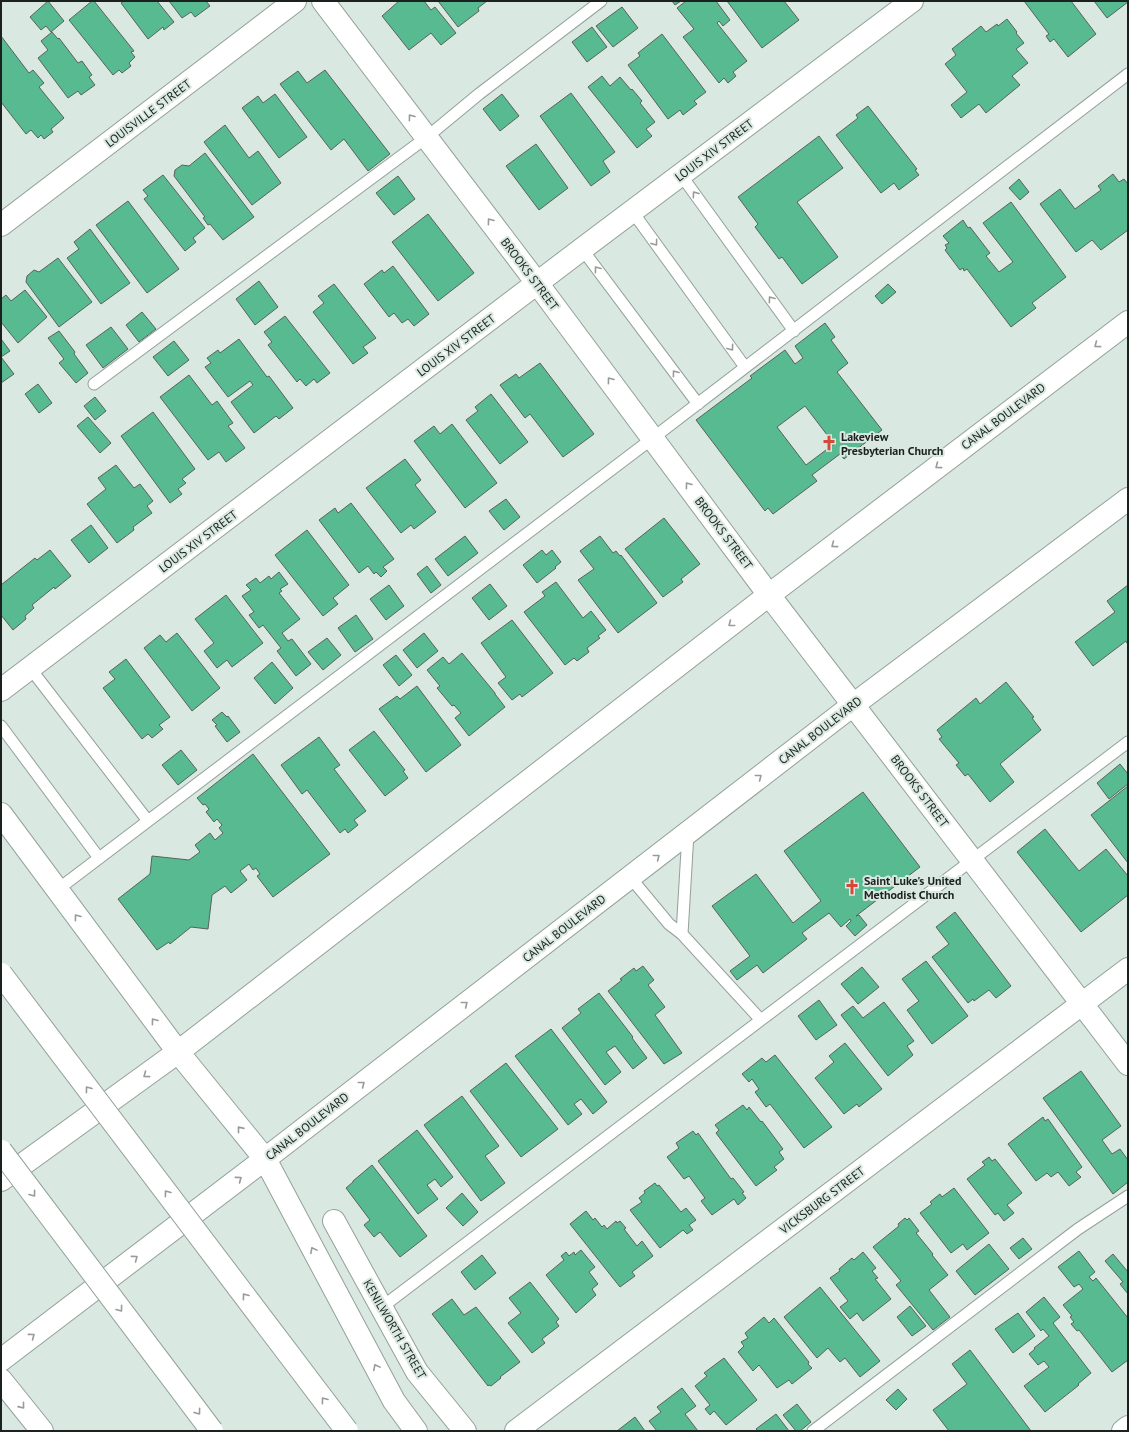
<svg xmlns="http://www.w3.org/2000/svg" width="1129" height="1432" font-family="'PT Sans',sans-serif">
  <rect width="100%" height="100%" fill="#d9e8e0"/>
  <path fill="#57ba90" stroke="#57635c" fill-rule="evenodd" d="M48 1 64 21 51 32 46 26 41 30 30 17Z
    M92 1H94L134 51 131 52 135 57 129 63 131 66 122 73 119 70 113 75 69 20Z
    M124 1H157L174 22 164 30 163 27 148 39 121 3Z
    M169 1H206L210 6 195 17 191 12 182 18Z
    M399 1H424L431 10 435 7 456 33 441 45 431 33 409 50 382 16Z
    M438 1H487L478 8 479 11 458 27Z
    M672 1H681L675 5Z
    M686 1H716L730 20 723 26 719 21 717 23 747 61 733 72 736 76 728 83 724 78 719 83 683 37 694 29 677 8Z
    M727 1H784L799 20 762 48Z
    M1024 1H1071L1096 34 1068 57 1054 39 1050 42 1046 36 1049 34Z
    M1094 1H1128V2L1107 18Z
    M622 7 638 28 613 47 596 26Z
    M1007 19 1017 32 1016 33 1024 43 1016 49 1028 63 1012 76 1020 85 986 113 979 104 961 118 951 105 967 92 945 64 956 55 952 49 981 26 986 32 997 24 998 26Z
    M592 27 607 47 587 62 572 42Z
    M52 32 58 39 59 38 78 63 82 61 92 75 89 77 95 85 81 95 78 91 68 98 38 58 48 50 41 41Z
    M662 34 706 92 694 101 697 104 683 115 680 110 668 119 628 65 640 56 638 53Z
    M1 36 29 73 33 70 44 83 39 87 64 118 51 129 53 132 44 139 41 135 38 138 31 130 26 134 1 102Z
    M325 70 390 154 368 171 344 139 331 150 280 84 298 71 307 83Z
    M602 76 610 86 620 77 631 90 632 89 642 101 640 103 655 122 646 129 652 136 637 148 588 87Z
    M571 93 615 152 603 161 610 172 591 186 540 116Z
    M275 94 307 137 279 158 242 108 258 96 263 103Z
    M502 94 519 116 500 131 483 109Z
    M868 106 917 169 915 170 919 175 899 190 894 183 881 193 836 135 858 118 856 115Z
    M225 125 249 158 258 151 281 183 252 205 204 142Z
    M819 136 843 168 797 202 838 257 802 284 782 257 779 259 755 227 758 224 738 197Z
    M536 144 568 188 539 210 506 166Z
    M205 153 254 217 223 240 210 224 208 225 203 218 205 217 174 176 175 170 182 165 189 166Z
    M1113 174 1119 182 1124 179 1128 184V230L1101 250 1092 240 1076 252 1040 204 1060 189 1075 209 1101 190 1098 186Z
    M163 175 205 228 193 238 196 242 185 251 144 199 148 196 143 190Z
    M398 176 415 199 394 215 376 193Z
    M1019 179 1029 192 1020 200 1009 188Z
    M128 201 179 269 147 293 96 225Z
    M1011 202 1066 277 1032 303 1036 308 1011 327 967 269 964 271 963 268 960 270 945 250 947 248 945 245 949 243 943 236 963 220 968 228 970 227 990 253 986 256 999 272 1013 262 983 223Z
    M428 214 474 273 438 301 392 242Z
    M90 229 130 283 101 304 67 258 79 249 74 242Z
    M58 258 92 302 59 327 26 282 27 276 34 270 39 272Z
    M393 266 429 314 414 326 408 319 402 323 394 313 389 317 364 284 382 270 384 273Z
    M259 281 278 307 255 325 236 299Z
    M334 284 376 338 363 347 368 353 353 364 313 312 324 303 318 296Z
    M888 284 896 292 882 304 875 296Z
    M25 290 47 317 18 343 1 322V299L6 295 11 301Z
    M142 312 156 329 139 342 126 325Z
    M285 316 330 373 317 383 314 379 306 386 300 379 297 382 268 345 272 342 264 332Z
    M825 323 835 337 831 340 848 363 837 372 882 430 844 459 840 454 812 475 817 481 773 514 768 508 765 511 696 420 752 378 750 376 785 350 795 364 803 358 795 346ZM805 406 834 444 806 465 777 427Z
    M111 327 128 349 103 368 86 345Z
    M59 331 75 352 74 354 88 373 76 383 59 363 64 359 48 338Z
    M1 339 10 351 1 357 14 374 1 383Z
    M239 339 267 377 269 376 293 408 279 419 276 416 254 433 231 402 253 385 250 381 228 397 205 367 211 363 207 358 218 350 220 353Z
    M174 341 189 360 168 376 153 357Z
    M540 363 594 434 563 457 530 414 525 418 500 385 516 374 519 378Z
    M189 375 212 405 217 401 233 423 228 426 245 448 226 462 219 452 208 460 160 397Z
    M38 384 52 403 39 413 25 394Z
    M491 394 528 442 500 464 466 420 478 411 475 407Z
    M95 397 106 411 95 420 84 406Z
    M153 412 195 469 182 479 186 483 178 489 182 494 170 503 121 436Z
    M88 417 111 443 100 453 77 426Z
    M452 424 497 483 465 508 414 441 434 426 440 434Z
    M405 459 421 480 415 485 436 512 414 529 411 525 401 533 366 488Z
    M116 465 134 488 140 484 153 501 147 506 152 513 133 527 134 530 117 543 87 504 106 489 98 478Z
    M506 499 520 517 504 530 489 511Z
    M351 503 394 559 383 567 387 571 381 577 376 572 374 574 368 566 359 573 319 520 335 508 338 513Z
    M664 518 700 564 681 579 683 582 663 597 625 549Z
    M91 525 108 548 89 563 71 540Z
    M307 530 349 585 333 598 338 604 323 616 275 555Z
    M465 536 478 553 448 576 435 559Z
    M600 536 613 553 616 551 620 556 621 555 657 603 618 633 578 580 594 569 580 551Z
    M50 550 71 576 55 589 54 587 32 605 34 608 25 616 26 619 13 630 1 615V585L35 558 37 560Z
    M542 550 546 555 552 550 561 562 555 567 556 568 537 583 523 565Z
    M427 566 441 585 431 593 417 574Z
    M279 572 288 584 280 589 282 591 279 593 300 619 282 633 288 641 292 639 311 664 296 676 277 651 281 648 263 625 259 628 249 615 254 612 242 596 251 590 246 585 256 578 260 583 269 576 271 579Z
    M556 582 583 618 591 611 606 630 598 636 600 638 587 648 589 652 577 661 574 658 565 665 524 612 545 596 542 592Z
    M490 584 507 606 489 620 472 598Z
    M389 585 404 606 386 620 370 599Z
    M1128 585V645L1126 641 1093 666 1075 642 1115 612 1107 601Z
    M226 595 263 643 232 667 227 660 217 668 204 651 214 643 195 619Z
    M356 615 373 639 355 652 338 628Z
    M512 620 553 673 522 697 520 694 512 700 498 683 506 677 481 643Z
    M177 633 220 688 192 711 144 648 160 635 166 642Z
    M424 633 438 651 417 668 403 650Z
    M327 638 341 655 323 670 308 652Z
    M462 653 495 693V694L505 707 469 736 455 718 461 713 454 705 452 706 437 688 440 686 427 670 443 657 449 664Z
    M396 655 412 675 399 686 383 665Z
    M126 659 170 717 159 725 163 729 152 738 148 734 142 739 103 688 115 679 109 672Z
    M272 662 293 688 275 704 254 678Z
    M1006 682 1034 717 1032 718 1041 730 1000 764 1014 782 990 802 968 774 965 776 956 765 959 763 939 739 942 737 937 730 976 698 980 704Z
    M417 686 461 745 426 772 379 709 397 696 400 699Z
    M222 712 227 717 228 716 240 732 227 742 215 726 217 725 212 720Z
    M374 731 405 770 403 771 408 778 385 796 349 750Z
    M319 737 340 765 334 769 366 811 354 820 358 825 348 833 345 829 340 833 307 790 302 794 281 765Z
    M181 750 197 770 178 785 162 765Z
    M253 754 330 854 273 897 257 876 260 874 256 868 253 870 249 864 240 871 247 880 231 893 225 886 212 895 208 929 191 927 170 944 169 942 157 950 118 899 150 874 152 856 189 860 200 852 195 845 210 833 215 840 223 833 219 828 222 825 217 819 214 822 206 812 209 809 205 804 203 805 197 798Z
    M1120 764 1128 774V784L1109 799 1097 783Z
    M1128 786V863L1091 815Z
    M863 792 920 867 856 916 859 915 867 925 855 936 846 926 851 921 850 919 841 927 829 913 802 933 807 939 763 973 757 965 737 980 730 971 750 956 712 906 756 874 793 923 821 901 784 851Z
    M1045 829 1079 871 1106 849 1128 876V895L1081 932 1017 852Z
    M955 912 1011 986 996 998 989 990 974 1001 973 999 968 1003 932 957 949 944 936 927Z
    M926 961 968 1016 932 1044 907 1010 919 1001 902 979Z
    M643 966 654 980 648 985 665 1007 655 1015 682 1053 664 1064 608 991 622 980 620 979 634 968 636 971Z
    M862 967 879 987 858 1004 841 984Z
    M599 993 633 1037 632 1038 647 1058 633 1069 615 1046 606 1052 621 1072 605 1085 562 1028 581 1013 578 1009Z
    M819 1000 837 1025 816 1040 798 1016Z
    M884 1002 914 1041 907 1046 913 1055 888 1076 841 1015 853 1006 863 1018Z
    M551 1029 607 1102 593 1114 581 1099 574 1104 582 1114 568 1125 515 1056Z
    M845 1043 882 1089 859 1107 857 1104 844 1114 815 1078 834 1062 829 1056Z
    M775 1055 832 1127 804 1148 770 1104 766 1107 755 1092 759 1089 752 1079 749 1082 742 1074 762 1058 766 1062Z
    M506 1063 558 1129 521 1157 470 1091Z
    M1081 1071 1121 1126 1102 1140 1112 1154 1120 1149 1128 1160V1182L1113 1194 1043 1098Z
    M462 1096 499 1146 485 1156 505 1183 481 1201 424 1125Z
    M743 1105 747 1110 749 1107 761 1122 762 1121 783 1149 779 1152 784 1159 774 1167 777 1170 756 1186 716 1133 719 1130 715 1125Z
    M1043 1117 1045 1121 1048 1119 1082 1167 1076 1172 1081 1177 1069 1186 1058 1172 1051 1177 1047 1173 1036 1181 1008 1144Z
    M417 1130 453 1177 441 1187 435 1179 427 1185 438 1199 418 1214 378 1161Z
    M693 1131 696 1135 698 1133 731 1179 733 1178 744 1192 742 1193 746 1198 738 1205 734 1199 712 1215 701 1201 705 1198 689 1176 684 1179 667 1157 679 1148 676 1143Z
    M989 1157 992 1161 995 1159 1022 1193 1007 1205 1014 1213 1004 1221 998 1213 995 1215 967 1179 985 1165 982 1162Z
    M372 1165 427 1236 400 1257 380 1232 374 1237 364 1225 370 1220 346 1188 353 1182V1181Z
    M655 1183 657 1186 659 1185 681 1212 686 1208 696 1220 689 1225 693 1230 687 1234 683 1230 660 1248 630 1210 642 1202 639 1198 645 1193 644 1191Z
    M954 1188 989 1233 967 1250 963 1244 951 1253 920 1213 932 1204 930 1202 940 1194 942 1197Z
    M462 1193 478 1212 463 1226 446 1208Z
    M586 1211 593 1220 595 1218 602 1227 604 1225 607 1229 616 1221 617 1223 620 1221 626 1228 624 1229 637 1246 642 1241 653 1256 632 1272 635 1276 620 1287 570 1224Z
    M905 1218 907 1220 909 1218 919 1231 916 1233 933 1254 932 1255 948 1275 929 1290 950 1317 933 1330 896 1285 901 1281 873 1247 899 1226 898 1224Z
    M1023 1238 1032 1249 1019 1259 1010 1248Z
    M989 1244 1009 1269 975 1295 956 1271Z
    M581 1250 595 1267 589 1272 598 1284 592 1289 596 1295 576 1313 546 1275 564 1260 561 1256 566 1252 569 1256 574 1252 575 1255Z
    M1079 1251 1095 1272 1089 1277 1093 1281 1096 1278 1128 1318V1360L1112 1372 1079 1330 1077 1331 1071 1324 1074 1322 1070 1317 1072 1316 1063 1305 1083 1289 1079 1284 1074 1287 1058 1267Z
    M863 1252 876 1268 872 1271 878 1278 875 1279 891 1299 863 1321 857 1313 850 1319 840 1307 848 1301 830 1278 840 1271 839 1269 852 1258 854 1260Z
    M1113 1254 1128 1272V1294L1120 1284 1123 1282 1105 1261Z
    M482 1255 496 1273 475 1290 461 1272Z
    M530 1282 559 1319 556 1322 559 1326 542 1339 545 1343 532 1353 508 1323 521 1313 509 1298Z
    M820 1287 880 1361 860 1377 845 1358 840 1362 828 1348 817 1358 784 1317Z
    M1044 1297 1060 1317 1053 1323 1091 1373 1078 1384 1079 1385 1045 1412 1024 1386 1049 1367 1044 1361 1038 1365 1029 1354 1035 1349 1034 1348 1049 1336 1043 1329 1041 1331 1026 1312Z
    M452 1299 464 1315 476 1307 520 1362 500 1377 501 1378 491 1386 489 1385 488 1386 432 1314Z
    M910 1306 926 1326 912 1336 897 1317Z
    M1018 1313 1035 1336 1013 1353 995 1329Z
    M764 1317 769 1323 774 1318 809 1362 808 1364 812 1368 792 1384 789 1380 777 1388 759 1365 753 1371 738 1352 744 1346 741 1342 748 1338 745 1333Z
    M970 1350 1031 1431H949L933 1410 967 1384 952 1364Z
    M724 1358 757 1400 726 1425 714 1411 710 1415 705 1409 710 1405 695 1386 707 1376 704 1373Z
    M682 1388 696 1406 685 1414 698 1431H657L649 1421 661 1412 657 1407Z
    M898 1389 907 1399 896 1410 886 1400Z
    M797 1404 811 1422 800 1431H796L783 1415Z
    M776 1414 789 1431H758L756 1429Z
    M635 1417 645 1431H617Z"/>
  <g fill="none" stroke-linecap="round" stroke-linejoin="round">
    <defs>
      <path id="lane" d="M681 175 794 331
        M632 211 745 367
        M582 249 698 404
        M94 384 427 137 479 94 601 1
        M30 668 148 821
        M1 726 99 858
        M630 877 669 924 682 934 760 1019
        M57 890 653 438 1128 74
        M682 934 688 833
        M382 1307 1128 742
        M813 1431 1078 1229 1128 1196"/>
      <path id="street" d="M323 1 537 283 769 595 1128 1064
        M1 225 295 1
        M1 690 582 249 912 1
        M334 1221 417 1372 465 1431
        M516 1431 1128 969
        M1123 1431 1128 1427"/>
      <path id="secondary" d="M1 1180 178 1052 769 595 1128 322
        M1 1360 265 1159 853 705 1128 499"/>
      <path id="highway" d="M1 814 178 1052 265 1159 394 1401 416 1431
        M1 1380 42 1431"/>
    </defs>
    <use href="#lane" stroke="#93a19a" stroke-width="13"/>
    <use href="#street" stroke="#93a19a" stroke-width="24"/>
    <use href="#secondary" stroke="#93a19a" stroke-width="24"/>
    <use href="#highway" stroke="#93a19a" stroke-width="24"/>
    <use href="#lane" stroke="#fff" stroke-width="11"/>
    <use href="#street" stroke="#fff" stroke-width="22"/>
    <use href="#secondary" stroke="#fff" stroke-width="22"/>
    <use href="#highway" stroke="#fff" stroke-width="22"/>
    <defs>
      <path id="highway-bridge" d="M1 974 347 1431
        M1 1151 212 1431"/>
    </defs>
    <use href="#highway-bridge" stroke="#93a19a" stroke-width="24" stroke-linecap="butt"/>
    <use href="#highway-bridge" stroke="#fff" stroke-width="22"/>
  </g>
  <defs><path id="oneway-chevron" d="M-2-3.5L2.5 0L-2 3.5" fill="none" stroke-width="1.6" stroke-linecap="round" stroke-linejoin="round"/></defs>
  <g stroke="#989b9a">
    <use href="#oneway-chevron" transform="translate(411 117) rotate(-127)"/>
    <use href="#oneway-chevron" transform="translate(695 194) rotate(-126)"/>
    <use href="#oneway-chevron" transform="translate(490 221) rotate(-127)"/>
    <use href="#oneway-chevron" transform="translate(655 243) rotate(54)"/>
    <use href="#oneway-chevron" transform="translate(597 269) rotate(-127)"/>
    <use href="#oneway-chevron" transform="translate(771 299) rotate(-126)"/>
    <use href="#oneway-chevron" transform="translate(1097 345) rotate(143)"/>
    <use href="#oneway-chevron" transform="translate(731 348) rotate(54)"/>
    <use href="#oneway-chevron" transform="translate(675 373) rotate(-127)"/>
    <use href="#oneway-chevron" transform="translate(610 380) rotate(-127)"/>
    <use href="#oneway-chevron" transform="translate(938 466) rotate(143)"/>
    <use href="#oneway-chevron" transform="translate(688 485) rotate(-127)"/>
    <use href="#oneway-chevron" transform="translate(834 545) rotate(143)"/>
    <use href="#oneway-chevron" transform="translate(731 624) rotate(142)"/>
    <use href="#oneway-chevron" transform="translate(759 777) rotate(-38)"/>
    <use href="#oneway-chevron" transform="translate(657 857) rotate(-38)"/>
    <use href="#oneway-chevron" transform="translate(77 917) rotate(-127)"/>
    <use href="#oneway-chevron" transform="translate(465 1004) rotate(-38)"/>
    <use href="#oneway-chevron" transform="translate(154 1021) rotate(-127)"/>
    <use href="#oneway-chevron" transform="translate(146 1075) rotate(144)"/>
    <use href="#oneway-chevron" transform="translate(362 1084) rotate(-38)"/>
    <use href="#oneway-chevron" transform="translate(88 1089) rotate(-127)"/>
    <use href="#oneway-chevron" transform="translate(240 1129) rotate(-129)"/>
    <use href="#oneway-chevron" transform="translate(239 1179) rotate(-37)"/>
    <use href="#oneway-chevron" transform="translate(167 1193) rotate(-127)"/>
    <use href="#oneway-chevron" transform="translate(33 1194) rotate(53)"/>
    <use href="#oneway-chevron" transform="translate(313 1250) rotate(-118)"/>
    <use href="#oneway-chevron" transform="translate(135 1258) rotate(-37)"/>
    <use href="#oneway-chevron" transform="translate(245 1296) rotate(-127)"/>
    <use href="#oneway-chevron" transform="translate(120 1309) rotate(53)"/>
    <use href="#oneway-chevron" transform="translate(32 1336) rotate(-37)"/>
    <use href="#oneway-chevron" transform="translate(376 1367) rotate(-118)"/>
    <use href="#oneway-chevron" transform="translate(324 1400) rotate(-127)"/>
    <use href="#oneway-chevron" transform="translate(22 1406) rotate(51)"/>
    <use href="#oneway-chevron" transform="translate(198 1412) rotate(53)"/>
  </g>
  <defs>
    <symbol id="church-bare" viewBox="-9 -9 18 18"><path d="M-1.2-6h2.4v3.5h3.3v2.4h-3.3V6h-2.4V-.1h-3.3v-2.4h3.3Z" fill="#d64936" stroke="#d9e8e0" stroke-width="2.5" paint-order="stroke"/></symbol>
  </defs>
  <g fill-rule="evenodd">
    <use href="#church-bare" x="818" y="432" width="22" height="22"/>
    <use href="#church-bare" x="841" y="876" width="22" height="22"/>
  </g>
  <g text-anchor="middle" dominant-baseline="central" stroke-width="4" stroke-linejoin="round" paint-order="stroke">
    <g font-size="12" fill="#1b211e" stroke="#d9e8e0">
      <text transform="translate(148 113) rotate(-37)">LOUISVILLE STREET</text>
      <text transform="translate(714 150) rotate(-37)">LOUIS XIV STREET</text>
      <text transform="translate(530 274) rotate(53)">BROOKS STREET</text>
      <text transform="translate(456 345) rotate(-37)">LOUIS XIV STREET</text>
      <text transform="translate(1003 416) rotate(-37)">CANAL BOULEVARD</text>
      <text transform="translate(724 533) rotate(53)">BROOKS STREET</text>
      <text transform="translate(198 541) rotate(-37)">LOUIS XIV STREET</text>
      <text transform="translate(820 730) rotate(-38)">CANAL BOULEVARD</text>
      <text transform="translate(920 791) rotate(53)">BROOKS STREET</text>
      <text transform="translate(564 928) rotate(-38)">CANAL BOULEVARD</text>
      <text transform="translate(307 1126) rotate(-38)">CANAL BOULEVARD</text>
      <text transform="translate(822 1200) rotate(-37)">VICKSBURG STREET</text>
      <text transform="translate(395 1329) rotate(60)">KENILWORTH STREET</text>
    </g>
    <g font-size="12" font-weight="bold" fill="#1b211e" stroke="#d9e8e0" text-anchor="start">
      <text x="841" y="436">Lakeview<tspan x="841" dy="14">Presbyterian Church</tspan></text>
      <text x="864" y="880">Saint Luke's United<tspan x="864" dy="14">Methodist Church</tspan></text>
    </g>
  </g>
  <rect width="1129" height="1432" fill="none" stroke="#1b211e" stroke-width="4"/>
</svg>
